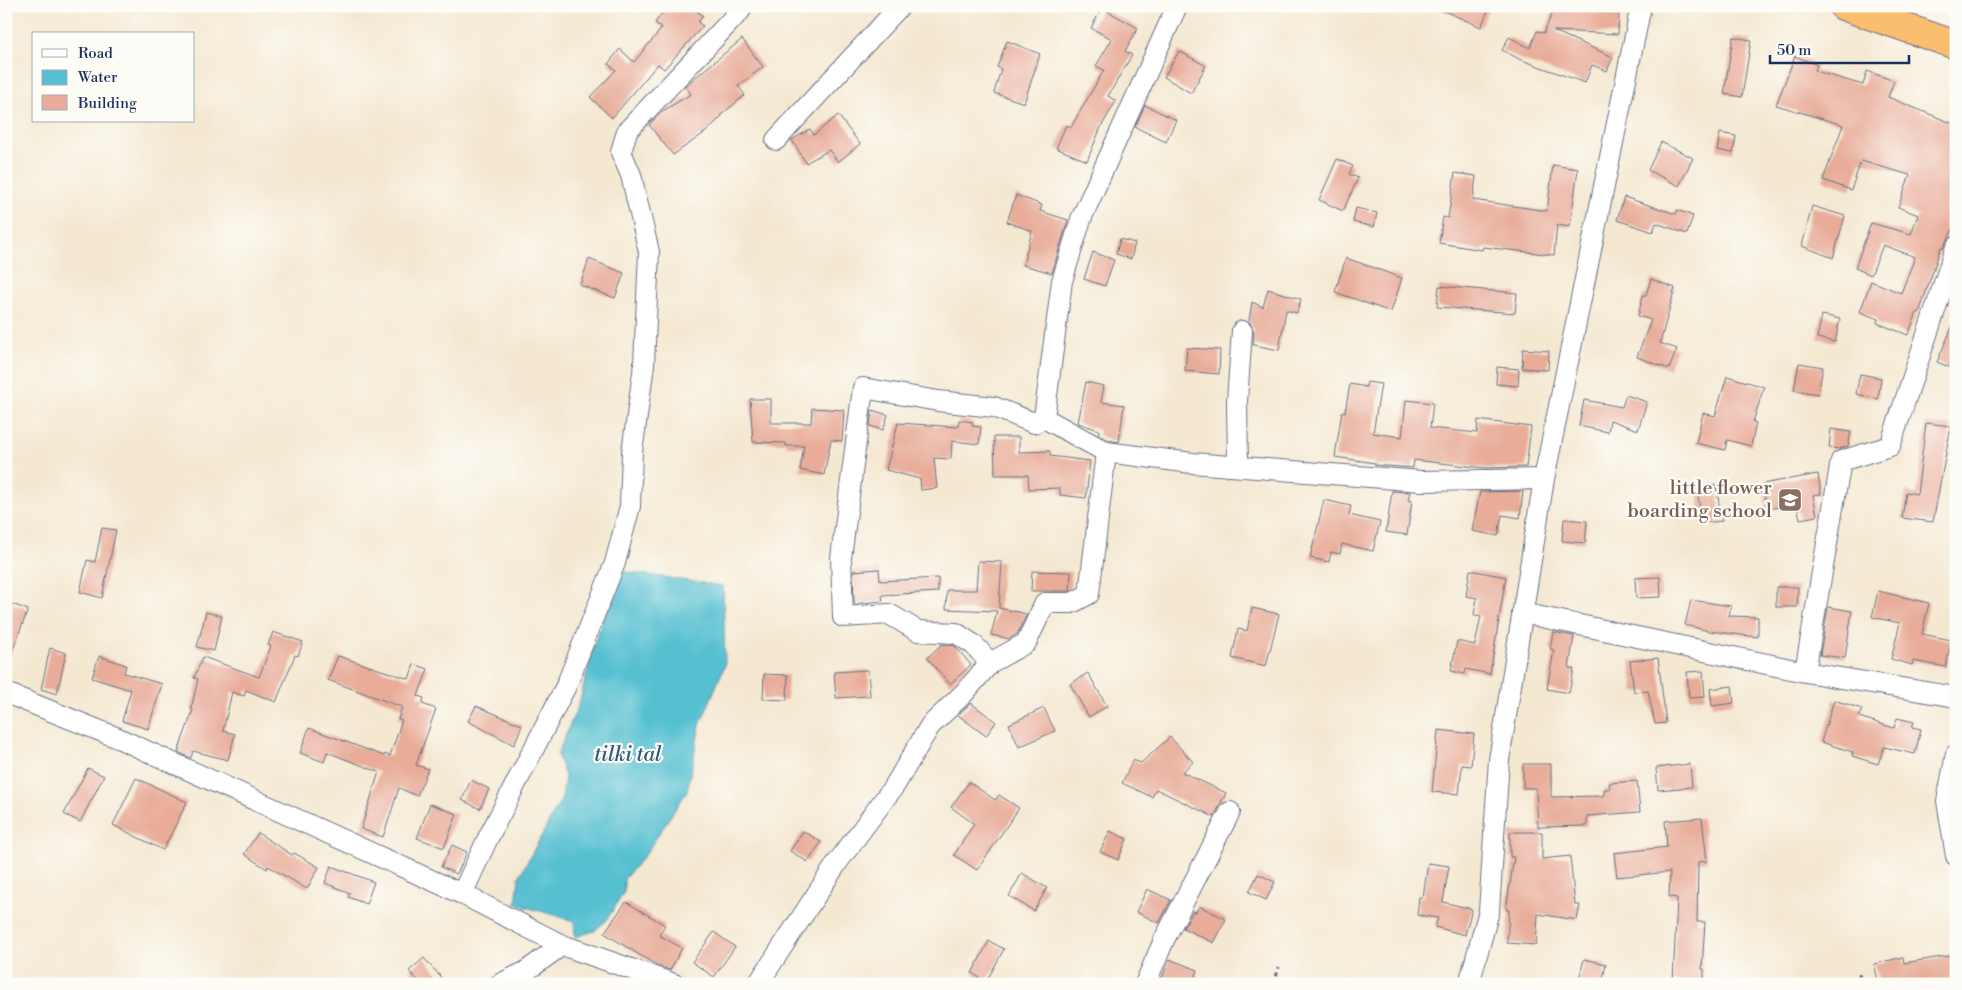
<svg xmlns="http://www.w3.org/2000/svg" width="1962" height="990" font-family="'Libre Bodoni',serif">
  <rect width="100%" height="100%" fill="#fdfcf7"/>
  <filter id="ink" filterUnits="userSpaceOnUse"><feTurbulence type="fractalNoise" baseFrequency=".02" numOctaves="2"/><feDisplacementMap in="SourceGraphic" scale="10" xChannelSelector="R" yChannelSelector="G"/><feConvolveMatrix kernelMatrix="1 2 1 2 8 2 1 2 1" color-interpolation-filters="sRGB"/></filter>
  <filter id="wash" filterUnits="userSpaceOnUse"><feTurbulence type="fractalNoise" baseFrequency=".0096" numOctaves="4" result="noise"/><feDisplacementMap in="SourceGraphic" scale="20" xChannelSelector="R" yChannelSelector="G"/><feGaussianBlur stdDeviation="1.12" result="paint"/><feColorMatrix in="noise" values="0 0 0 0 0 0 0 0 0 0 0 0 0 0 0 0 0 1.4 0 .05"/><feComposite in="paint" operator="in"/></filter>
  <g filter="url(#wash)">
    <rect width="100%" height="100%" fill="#f4e8d1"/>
    <path fill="#56c0d1" stroke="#387898" d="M620 571 723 586 725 665 700 725 687 791 645 855 624 879V892L606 921 594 931 575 937 574 921 516 904 519 877 562 798 565 776 557 755 579 704 595 641Z"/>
    <g id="blocks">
      <path fill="#e8ac99" d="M667 6H691L703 16 698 22 703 26 664 69 658 64 612 118 590 97 616 70 608 64 620 49 634 62 662 28 655 23Z
        M1433 6H1490L1481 27Z
        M1555 6H1606L1603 12H1619L1618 34 1554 31 1613 57 1607 71 1592 65 1585 83 1519 59 1502 50 1509 37 1530 48 1537 31 1544 33Z
        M1102 8 1138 28 1125 51 1132 55 1108 96 1116 101 1101 127 1087 161 1056 148 1066 125 1071 127 1104 70 1096 66 1112 39 1091 28Z
        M1733 37 1751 40 1742 97 1724 94Z
        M742 39 763 67 738 86 745 95 721 115 722 116 707 131 673 155 649 125 661 112 691 94 685 86Z
        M1007 41 1040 54 1024 103 994 93 1001 69 997 67Z
        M1179 51 1206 66 1191 93 1164 77Z
        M1795 56 1817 65 1815 71 1863 85 1867 71 1894 81 1888 97 1956 125V223L1943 248 1941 247 1919 313 1917 312 1908 335 1877 323 1878 319 1860 312 1871 281 1901 293 1915 257 1883 245 1871 275 1855 268 1871 223 1911 234 1918 215 1898 207 1910 175 1861 161 1851 190 1823 180 1843 125 1776 105Z
        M1145 105 1176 120 1166 142 1135 127Z
        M838 115 860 144 838 162 829 150 806 163 792 140 810 129 814 135Z
        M1720 133 1736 136 1733 153 1717 150Z
        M1661 142 1693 158 1679 186 1648 170Z
        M1337 159 1353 166 1349 174 1358 178 1343 211 1319 200Z
        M1553 165 1578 169 1570 227 1557 225 1554 255 1483 247 1482 250 1439 243 1443 217 1448 218 1455 173 1476 176 1473 200 1547 211Z
        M1016 195 1042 205 1040 211 1068 220 1052 273 1023 265 1032 231 1007 222Z
        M1624 197 1676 214 1677 210 1693 216 1687 234 1656 223 1653 232 1617 220Z
        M1812 206 1845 216 1833 258 1802 246Z
        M1356 208 1377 213 1374 227 1353 222Z
        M1120 239 1135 243 1131 259 1116 254Z
        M1093 252 1114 260 1105 286 1084 279Z
        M1346 258 1402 278 1391 312 1335 292Z
        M589 259 624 273 615 298 580 285Z
        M1651 279 1675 288 1660 343 1677 349 1669 369 1637 357 1651 320 1638 316 1643 295H1646Z
        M1439 286 1517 293 1515 313 1437 307Z
        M1268 289 1301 299 1297 313 1286 310 1279 350 1253 345 1254 331 1249 321 1252 302 1263 307Z
        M1822 315 1840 319 1835 342 1817 338Z
        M1956 318V370L1937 362Z
        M1187 348 1220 350 1219 374 1185 371Z
        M1523 349 1549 351 1548 370 1522 368Z
        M1799 363 1823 367 1818 394 1794 390Z
        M1497 367 1519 369 1518 386 1496 384Z
        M1860 374 1881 378 1878 399 1856 394Z
        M1727 376 1764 387 1753 422 1756 423 1751 446 1727 440 1725 450 1696 443 1703 413 1715 416Z
        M1086 382 1104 386 1101 402 1124 405 1119 442 1109 440 1098 434 1099 430 1078 423Z
        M1367 382 1381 384 1373 433 1402 437 1406 400 1433 403 1430 428 1477 433 1478 420 1531 427 1526 467 1485 468 1414 460 1413 468 1375 465V463L1335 457 1342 411 1345 412 1350 384 1366 387Z
        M1626 395 1647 402 1638 430 1610 420 1608 432 1579 426 1584 400 1622 407Z
        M750 399H771V423H811L812 408 844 410 842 441 831 440 824 475 800 470 804 446H786V443L753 442Z
        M872 410 888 415 883 430 870 426Z
        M959 420 973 422 972 426 981 427 979 444 952 441 951 459 934 458 937 488 921 490 920 479 886 470 898 423 958 427Z
        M1926 423 1951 426 1933 522 1902 518 1906 492 1917 494Z
        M1831 429 1851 432 1848 446 1839 449 1829 448Z
        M994 437H1019V452L1050 451V456L1090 461 1086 498 1060 495V488L1029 489 1028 475H995Z
        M1818 474 1821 494 1813 495 1817 516 1800 519 1797 504 1767 509 1762 484Z
        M1716 485 1722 521 1702 523 1697 488Z
        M1392 491 1410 492 1408 500 1412 501 1407 535 1386 532Z
        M1523 491 1520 518 1502 515 1498 536 1472 531 1480 492Z
        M1324 500 1351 506 1349 515 1380 522 1373 551 1342 544 1340 554 1331 552 1329 562 1310 558Z
        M1564 519 1587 521 1585 543 1562 541Z
        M102 528 116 530 102 598 80 592 87 560 95 562Z
        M978 561 1002 562 999 608 1027 614 1017 634 1009 639 991 635 997 611 946 609 947 590H976Z
        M879 569 880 581 938 578V592L882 595 883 601 854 604 853 571Z
        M1470 570 1506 577 1490 674 1466 669 1465 674 1451 671 1457 641 1475 645 1481 616 1474 615 1477 598 1466 596Z
        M1032 571 1071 572 1070 591H1031Z
        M1660 577 1661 597 1636 598 1635 578Z
        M1776 587H1798L1797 607H1776Z
        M1878 591 1929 603 1922 634 1951 640 1946 667 1913 661 1912 665 1891 659 1900 623 1872 617Z
        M1691 600 1731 606 1729 616 1758 617V637L1709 631 1685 625Z
        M12 604 28 610 7 664 6 619Z
        M1828 607 1852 611 1845 658 1820 655Z
        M1252 608 1279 614 1266 666 1232 658 1238 629 1247 631Z
        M206 612 222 616 214 651 197 647Z
        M273 632 303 642 298 656 295 655 276 702 246 690 244 696 232 692 223 731 235 734 228 760 193 751 191 758 178 752 193 710 191 709 198 679 194 678 203 657 259 677 271 646 268 645Z
        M1553 632 1574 636 1569 668 1574 669 1569 693 1547 689 1554 650 1550 649Z
        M942 644 955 646 971 665 950 684 927 658Z
        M50 648 66 653 57 694 41 689Z
        M99 656 126 665 124 673 162 684 148 729 122 721 131 690 92 678Z
        M338 656 409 679 414 664 428 669 418 696 424 698 422 704 436 709 416 765 428 769 417 796 399 788 383 837 361 829 379 772 327 752 324 762 300 753 309 728 384 756 385 754 390 756 402 720 398 719 402 707 328 680Z
        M1658 658 1666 723 1655 724 1648 691 1634 692 1630 661Z
        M868 670 870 696 836 698 834 672Z
        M1703 671 1705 697 1689 698 1687 672Z
        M1088 673 1107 706 1089 717 1070 684Z
        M764 674 788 675 787 700 763 699Z
        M1732 686 1734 703 1712 706 1710 689Z
        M1834 700 1862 709 1859 717 1894 728 1897 718 1914 722 1912 727 1921 729 1915 754 1884 747 1878 764 1852 756 1853 752 1821 742Z
        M971 703 996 722 986 736 958 715Z
        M476 706 522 725 514 745 468 721Z
        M1044 708 1055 731 1019 747 1009 724Z
        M1438 730 1474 734 1471 766 1462 765 1459 794 1432 792Z
        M1170 737 1193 762 1182 772 1226 793 1214 817 1156 789 1152 797 1122 783 1133 760 1141 763Z
        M1523 764H1551V797L1604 796V789H1610L1609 783 1637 781 1640 812 1587 816V826L1538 827 1536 788H1523Z
        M1690 764 1692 787 1658 790 1656 768Z
        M88 768 104 776 80 822 64 814Z
        M136 778 187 802 163 850 113 825Z
        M471 780 489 789 480 809 462 800Z
        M969 782 995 800 999 795 1019 808 977 870 954 855 974 824 951 807Z
        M430 804 457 814 444 848 417 838Z
        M1702 818 1707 861 1698 862 1697 922H1705L1702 969H1704V983L1673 981 1677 898 1669 897 1670 872 1617 877 1614 853 1667 847 1665 821Z
        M803 831 821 842 808 862 790 851Z
        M1110 831 1127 839 1118 860 1100 852Z
        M1510 832H1542V859L1570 856 1575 905H1580L1577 920 1538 914 1536 945 1507 943 1509 910H1506L1514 857H1510Z
        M258 833 292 855 294 853 319 867 307 889 268 866 267 869 244 854Z
        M452 845 467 852 457 874 441 867Z
        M1428 863 1449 866 1443 902 1472 909 1465 935 1435 927 1438 918 1417 915 1419 897H1423Z
        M331 866 374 882 366 904 348 897 350 893 325 883Z
        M1022 873 1047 888 1034 911 1009 896Z
        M1258 874 1275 882 1266 900 1249 892Z
        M1147 889 1171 900 1159 923 1136 912Z
        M626 902 665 925 659 935 682 948 670 970 656 965 604 933Z
        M1199 906 1226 919 1214 943 1183 928 1193 911 1196 912Z
        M714 932 735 947 714 977 692 962Z
        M989 941 1004 949 986 982 972 973Z
        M1954 955 1956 981 1937 984H1879L1874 964 1903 957 1904 963Z
        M424 958 447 984H421L409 971Z
        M1169 959 1198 970 1193 984H1160Z
        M1584 959 1606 964 1602 984H1578Z"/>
    </g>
  </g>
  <g filter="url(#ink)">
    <use href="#blocks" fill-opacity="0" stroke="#677086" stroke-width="1"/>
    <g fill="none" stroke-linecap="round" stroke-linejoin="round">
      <defs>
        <path id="minor" d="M1177 6 1081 219 1062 281 1044 418 1106 452 1192 463 1421 481 1544 479
          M776 140 900 6
          M1238 465 1237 401 1242 331
          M1522 613 1805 672 1956 697
          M990 663 974 645 956 633 918 631 889 614 843 617 841 558 863 388 938 401 994 407 1034 423 1044 418
          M1805 672 1841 461 1890 446 1956 247
          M6 693 118 738 462 894 562 945 674 984
          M1956 754 1947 801 1956 856
          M462 894 487 840 566 686 615 563 630 506 632 452 644 365 649 252 631 175 621 152 627 131 740 11 737 6
          M500 984 525 972 562 945
          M758 984 837 863 895 785 930 726 965 692 990 663 1026 643 1045 603H1072L1089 594 1106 452
          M1145 984 1165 938 1230 812
          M1469 984 1489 911 1499 760 1544 479 1641 6"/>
        <path id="highway" d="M1843 6 1956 45"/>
      </defs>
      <use href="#minor" stroke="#677086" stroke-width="22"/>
      <use href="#highway" stroke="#677086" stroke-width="30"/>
      <path stroke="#677086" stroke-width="3" stroke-dasharray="4 4" stroke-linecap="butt" d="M1859 974 1861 984
        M1274 984 1279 967"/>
      <use href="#minor" stroke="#fff" stroke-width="20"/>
      <use href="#highway" stroke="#fbbd6e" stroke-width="28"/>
    </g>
  </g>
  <defs>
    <symbol id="school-square" viewBox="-11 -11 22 22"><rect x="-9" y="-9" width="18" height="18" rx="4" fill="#8d6e63" stroke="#fdfcf7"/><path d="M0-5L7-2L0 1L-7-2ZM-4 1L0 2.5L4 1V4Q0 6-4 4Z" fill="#fff"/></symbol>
  </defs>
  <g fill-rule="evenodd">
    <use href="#school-square" x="1776" y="486" width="28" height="28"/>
  </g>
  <g text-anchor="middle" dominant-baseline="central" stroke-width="4.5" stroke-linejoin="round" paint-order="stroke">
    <g font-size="20" fill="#785e54" stroke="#fdfcf7" text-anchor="end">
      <text x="1772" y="488">little flower<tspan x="1772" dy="23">boarding school</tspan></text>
    </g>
    <g font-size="21" font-style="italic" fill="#2d5a80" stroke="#fdfcf7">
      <text x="628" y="755">tilki tal</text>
    </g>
  </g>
  <rect width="1962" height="990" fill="none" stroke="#fdfcf7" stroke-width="25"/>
  <rect x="32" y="32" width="162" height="90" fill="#fdfcf7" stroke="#a3aaba"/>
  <rect x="42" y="49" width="25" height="8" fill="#ffffff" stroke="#a3aaba"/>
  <text x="78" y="58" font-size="15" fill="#1b2f5e">Road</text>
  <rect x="42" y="70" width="25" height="15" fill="#56c0d1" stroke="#a3aaba"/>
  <text x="78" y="82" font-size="15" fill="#1b2f5e">Water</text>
  <rect x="42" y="95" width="25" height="15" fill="#e8ac99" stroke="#a3aaba"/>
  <text x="78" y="108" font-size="15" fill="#1b2f5e">Building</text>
  <path d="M1770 55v8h139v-8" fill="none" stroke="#1b2f5e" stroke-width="2.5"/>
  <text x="1777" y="55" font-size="15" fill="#1b2f5e" stroke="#fdfcf7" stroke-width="4" paint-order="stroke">50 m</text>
</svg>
